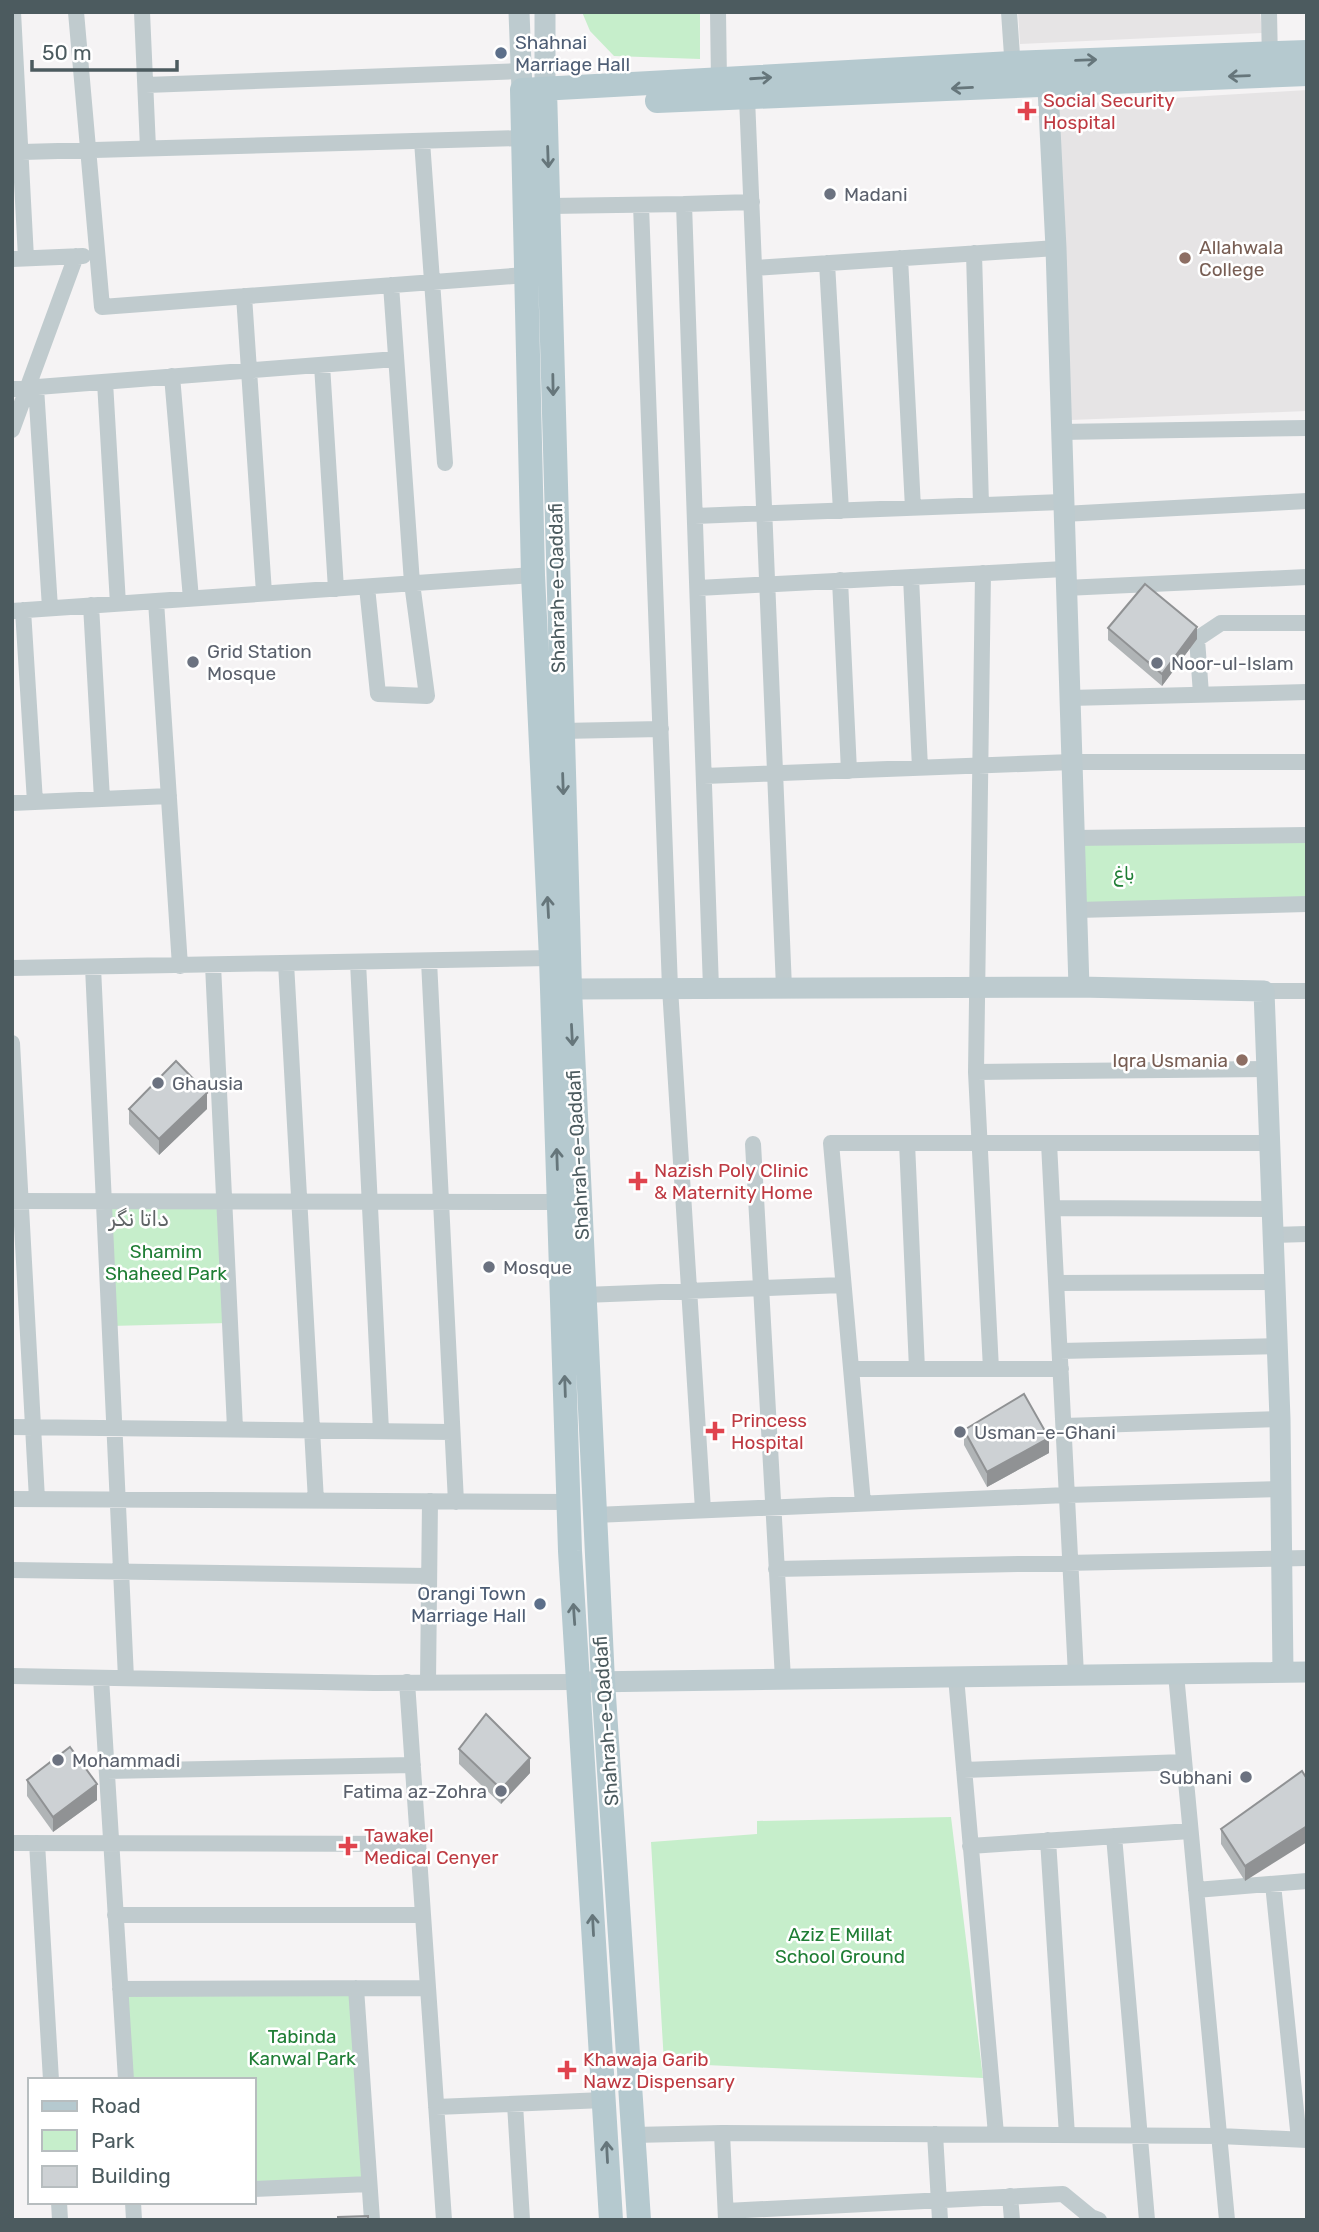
<svg xmlns="http://www.w3.org/2000/svg" width="1319" height="2232" font-family="Rubik,'Noto Sans Arabic',sans-serif">
  <rect width="100%" height="100%" fill="#f5f3f4"/>
  <path fill="#e6e4e5" d="M1018 12H1260L1262 33 1020 44Z
    M1307 90V411L1070 420 1058 105Z"/>
  <path fill="#c6eecb" d="M582 12H700V59L614 56 590 31Z
    M1307 835V904L1077 910 1074 839Z
    M104 1199 223 1200 228 1323 110 1326Z
    M951 1817 983 2078 664 2063 651 1842 757 1834V1821Z
    M356 1988 369 2184 254 2189V2080H126L120 1989Z"/>
  <g fill="none" stroke-linecap="round" stroke-linejoin="round">
    <path stroke="#c0cbce" stroke-width="16" d="M13 12 26 258
      M76 12 102 307 526 275
      M142 12 148 148
      M718 12 719 81
      M1009 12 1013 70
      M1269 12 1270 62
      M146 85 521 71
      M747 98 784 988
      M422 141 445 463
      M22 152 523 138
      M641 205 670 988 703 1510
      M550 206 684 204
      M974 253 981 505
      M900 258 913 508
      M12 259 83 256
      M827 263 841 511
      M754 268 1056 248
      M244 296 264 593
      M322 365 336 589
      M172 376 191 599
      M105 382 118 604
      M36 387 50 608
      M12 389 396 359
      M12 430 76 256
      M1060 432 1307 428
      M1063 514 1307 501
      M695 516 1062 502
      M983 573 976 1072 991 1369
      M911 577 920 768
      M840 580 849 771
      M367 587 378 694 427 696 412 583 391 285
      M698 588 1065 569
      M1065 588 1307 577
      M156 601 180 966
      M91 605 102 799
      M23 610 35 802
      M12 611 533 575
      M1201 694 1197 639 1221 623H1307
      M1069 698 1307 692
      M561 731 661 729
      M704 776 1072 762H1307
      M12 803 169 796
      M1074 838 1307 835
      M1077 910 1307 904
      M429 961 456 1502
      M358 962 381 1431
      M286 963 316 1501
      M213 965 235 1428
      M93 967 126 1678
      M12 968 551 958
      M711 988 684 204 752 202
      M1264 991H1307
      M12 1043 37 1499
      M976 1072 1267 1069
      M907 1143 917 1369
      M753 1144 783 1679
      M12 1201 559 1202
      M1053 1208 1272 1209
      M1273 1235 1307 1234
      M1057 1283 1275 1282
      M584 1295 843 1285
      M1060 1351 1278 1346
      M851 1369H1061
      M1064 1426 1280 1419
      M12 1427 452 1432
      M12 1499 569 1502
      M863 1503 831 1143H1049
      M595 1515 1067 1495 1281 1489
      M776 1569 1307 1558
      M12 1570 429 1576
      M1176 1674 1227 2220
      M1076 1675 1049 1143H1270
      M12 1676 374 1683 578 1682
      M956 1677 996 2134
      M101 1678 126 2080
      M407 1682 444 2220
      M428 1682 430 1501
      M964 1770 1184 1762
      M107 1771 413 1765
      M1114 1836 1147 2220
      M1048 1840 1067 2135
      M12 1843 418 1844
      M37 1843 51 2080
      M970 1846 1190 1831
      M1273 1884 1299 2140
      M1196 1890 1307 1881
      M115 1915H423
      M356 1988 372 2220
      M120 1989 428 1988
      M515 2104 522 2220
      M436 2107 604 2100
      M722 2133 1220 2136 1307 2140
      M935 2134 940 2220
      M633 2135 722 2133 726 2220
      M254 2189 369 2184
      M1010 2196 1012 2220
      M59 2202 60 2220
      M133 2202 134 2220
      M726 2211 1063 2194 1091 2217 1099 2220"/>
    <path stroke="#bdcbcf" stroke-width="21" d="M519 12 522 90
      M545 12V89
      M1047 69 1056 248 1079 987
      M570 989 1079 987 1264 991 1280 1419 1283 1672
      M588 1682 1307 1672"/>
    <path stroke="#b5c9cf" stroke-width="24" d="M545 89 570 989 603 1681 639 2220
      M657 101 1307 74
      M611 2220 570 1551 551 958 533 575 522 90 1012 63 1307 52"/>
  </g>
  <path fill="#b0b4b6" d="M1108 628 1197 639 1162 686 1108 640Z
    M129 1109H207L159 1155 129 1124Z
    M964 1430 1049 1453 987 1487 964 1445Z
    M459 1749 530 1773 501 1804 459 1764Z
    M1302 1771 1245 1881 1221 1844V1829Z
    M27 1780 97 1800 53 1832 27 1796Z"/>
  <path fill="#909294" d="M1197 627V639L1162 686V674Z
    M207 1093V1109L159 1155V1139Z
    M1049 1438V1453L987 1487V1472Z
    M530 1758V1773L501 1804V1789Z
    M97 1784V1800L53 1832V1817Z
    M1307 1826V1842L1245 1881V1866Z"/>
  <path fill="#cdd1d4" stroke="#909294" stroke-width="2" d="M1145 584 1197 627 1162 674 1108 628Z
    M176 1061 207 1093 159 1139 129 1109Z
    M1024 1394 1049 1438 987 1472 964 1430Z
    M486 1714 530 1758 501 1789 459 1749Z
    M70 1747 97 1784 53 1817 27 1780Z
    M1302 1771 1307 1779V1826L1245 1866 1221 1829Z
    M368 2216V2220H338V2217Z"/>
  <defs><path id="oneway-shaft" d="M-6 0H5M1.5-3L5.5 0L1.5 3" fill="none" stroke-width="1.6" stroke-linecap="round" stroke-linejoin="round" transform="scale(1.75)"/></defs>
  <g stroke="#66767b">
    <use href="#oneway-shaft" transform="translate(1086 60) rotate(-2)"/>
    <use href="#oneway-shaft" transform="translate(1239 76) rotate(178)"/>
    <use href="#oneway-shaft" transform="translate(761 78) rotate(-4)"/>
    <use href="#oneway-shaft" transform="translate(962 88) rotate(177)"/>
    <use href="#oneway-shaft" transform="translate(548 157) rotate(88)"/>
    <use href="#oneway-shaft" transform="translate(553 385) rotate(89)"/>
    <use href="#oneway-shaft" transform="translate(563 784) rotate(88)"/>
    <use href="#oneway-shaft" transform="translate(548 907) rotate(-93)"/>
    <use href="#oneway-shaft" transform="translate(572 1035) rotate(87)"/>
    <use href="#oneway-shaft" transform="translate(557 1159) rotate(-92)"/>
    <use href="#oneway-shaft" transform="translate(565 1386) rotate(-92)"/>
    <use href="#oneway-shaft" transform="translate(574 1614) rotate(-94)"/>
    <use href="#oneway-shaft" transform="translate(593 1925) rotate(-93)"/>
    <use href="#oneway-shaft" transform="translate(607 2152) rotate(-93)"/>
  </g>
  <g fill="#5c6f8a" stroke="#fff" stroke-width="2.5">
    <circle cx="501" cy="53" r="7"/>
    <circle cx="540" cy="1604" r="7"/>
  </g>
  <g fill="#e0444e" stroke="#fff" stroke-width="2.5">
    <path d="M1023.5 100.5h7v7h7v7h-7v7h-7v-7h-7v-7h7z"/>
    <path d="M634.5 1170.5h7v7h7v7h-7v7h-7v-7h-7v-7h7z"/>
    <path d="M711.5 1420.5h7v7h7v7h-7v7h-7v-7h-7v-7h7z"/>
    <path d="M344.5 1835.5h7v7h7v7h-7v7h-7v-7h-7v-7h7z"/>
    <path d="M563.5 2059.5h7v7h7v7h-7v7h-7v-7h-7v-7h7z"/>
  </g>
  <g fill="#6b7280" stroke="#fff" stroke-width="2.5">
    <circle cx="830" cy="194" r="7"/>
    <circle cx="193" cy="662" r="7"/>
    <circle cx="1157" cy="663" r="7"/>
    <circle cx="158" cy="1083" r="7"/>
    <circle cx="489" cy="1267" r="7"/>
    <circle cx="960" cy="1432" r="7"/>
    <circle cx="58" cy="1760" r="7"/>
    <circle cx="1246" cy="1777" r="7"/>
    <circle cx="501" cy="1791" r="7"/>
  </g>
  <g fill="#8d6e63" stroke="#fff" stroke-width="2.5">
    <circle cx="1185" cy="258" r="7"/>
    <circle cx="1242" cy="1060" r="7"/>
  </g>
  <g text-anchor="middle" dominant-baseline="central" stroke-width="5" stroke-linejoin="round" paint-order="stroke">
    <g font-size="19" fill="#4e5e75" stroke="#fff" text-anchor="start">
      <text x="515" y="42">Shahnai<tspan x="515" dy="22">Marriage Hall</tspan></text>
      <text x="526" y="1593" text-anchor="end">Orangi Town<tspan x="526" dy="22">Marriage Hall</tspan></text>
    </g>
    <g font-size="19" fill="#be3a42" stroke="#fff" text-anchor="start">
      <text x="1043" y="100">Social Security<tspan x="1043" dy="22">Hospital</tspan></text>
      <text x="654" y="1170">Nazish Poly Clinic<tspan x="654" dy="22">&amp; Maternity Home</tspan></text>
      <text x="731" y="1420">Princess<tspan x="731" dy="22">Hospital</tspan></text>
      <text x="364" y="1835">Tawakel<tspan x="364" dy="22">Medical Cenyer</tspan></text>
      <text x="583" y="2059">Khawaja Garib<tspan x="583" dy="22">Nawz Dispensary</tspan></text>
    </g>
    <g font-size="19" fill="#5b616d" stroke="#fff" text-anchor="start">
      <text x="844" y="194">Madani</text>
      <text x="207" y="651">Grid Station<tspan x="207" dy="22">Mosque</tspan></text>
      <text x="1171" y="663">Noor-ul-Islam</text>
      <text x="172" y="1083">Ghausia</text>
      <text x="503" y="1267">Mosque</text>
      <text x="974" y="1432">Usman-e-Ghani</text>
      <text x="72" y="1760">Mohammadi</text>
      <text x="1232" y="1777" text-anchor="end">Subhani</text>
      <text x="487" y="1791" text-anchor="end">Fatima az-Zohra</text>
    </g>
    <g font-size="19" fill="#785e54" stroke="#fff" text-anchor="start">
      <text x="1199" y="247">Allahwala<tspan x="1199" dy="22">College</tspan></text>
      <text x="1228" y="1060" text-anchor="end">Iqra Usmania</text>
    </g>
    <g font-size="19" fill="#4c5b5f" stroke="#fff">
      <text transform="translate(557 588) rotate(-91)">Shahrah-e-Qaddafi</text>
      <text transform="translate(578 1155) rotate(-93)">Shahrah-e-Qaddafi</text>
      <text transform="translate(606 1721) rotate(-94)">Shahrah-e-Qaddafi</text>
    </g>
    <g font-size="19" fill="#1f7e35" stroke="#fff">
      <text x="1124" y="873">باغ</text>
      <text x="166" y="1251">Shamim<tspan x="166" dy="22">Shaheed Park</tspan></text>
      <text x="840" y="1934">Aziz E Millat<tspan x="840" dy="22">School Ground</tspan></text>
      <text x="302" y="2036">Tabinda<tspan x="302" dy="22">Kanwal Park</tspan></text>
    </g>
    <g font-size="21" fill="#606567" stroke="#fff">
      <text x="139" y="1218">داتا نگر</text>
    </g>
  </g>
  <rect width="1319" height="2232" fill="none" stroke="#4c5b5f" stroke-width="28"/>
  <rect x="28" y="2078" width="228" height="126" fill="#ffffff" stroke="#b7bdbf" stroke-width="2"/>
  <rect x="42" y="2101" width="35" height="10" fill="#b5c9cf" stroke="#b7bdbf" stroke-width="2"/>
  <text x="91" y="2113" font-size="21" fill="#4c5b5f">Road</text>
  <rect x="42" y="2130" width="35" height="21" fill="#c6eecb" stroke="#b7bdbf" stroke-width="2"/>
  <text x="91" y="2148" font-size="21" fill="#4c5b5f">Park</text>
  <rect x="42" y="2166" width="35" height="21" fill="#cdd1d4" stroke="#b7bdbf" stroke-width="2"/>
  <text x="91" y="2183" font-size="21" fill="#4c5b5f">Building</text>
  <path d="M32 60v10h145v-10" fill="none" stroke="#4c5b5f" stroke-width="3.5"/>
  <text x="42" y="60" font-size="21" fill="#4c5b5f" stroke="#ffffff" stroke-width="5" paint-order="stroke">50 m</text>
</svg>
